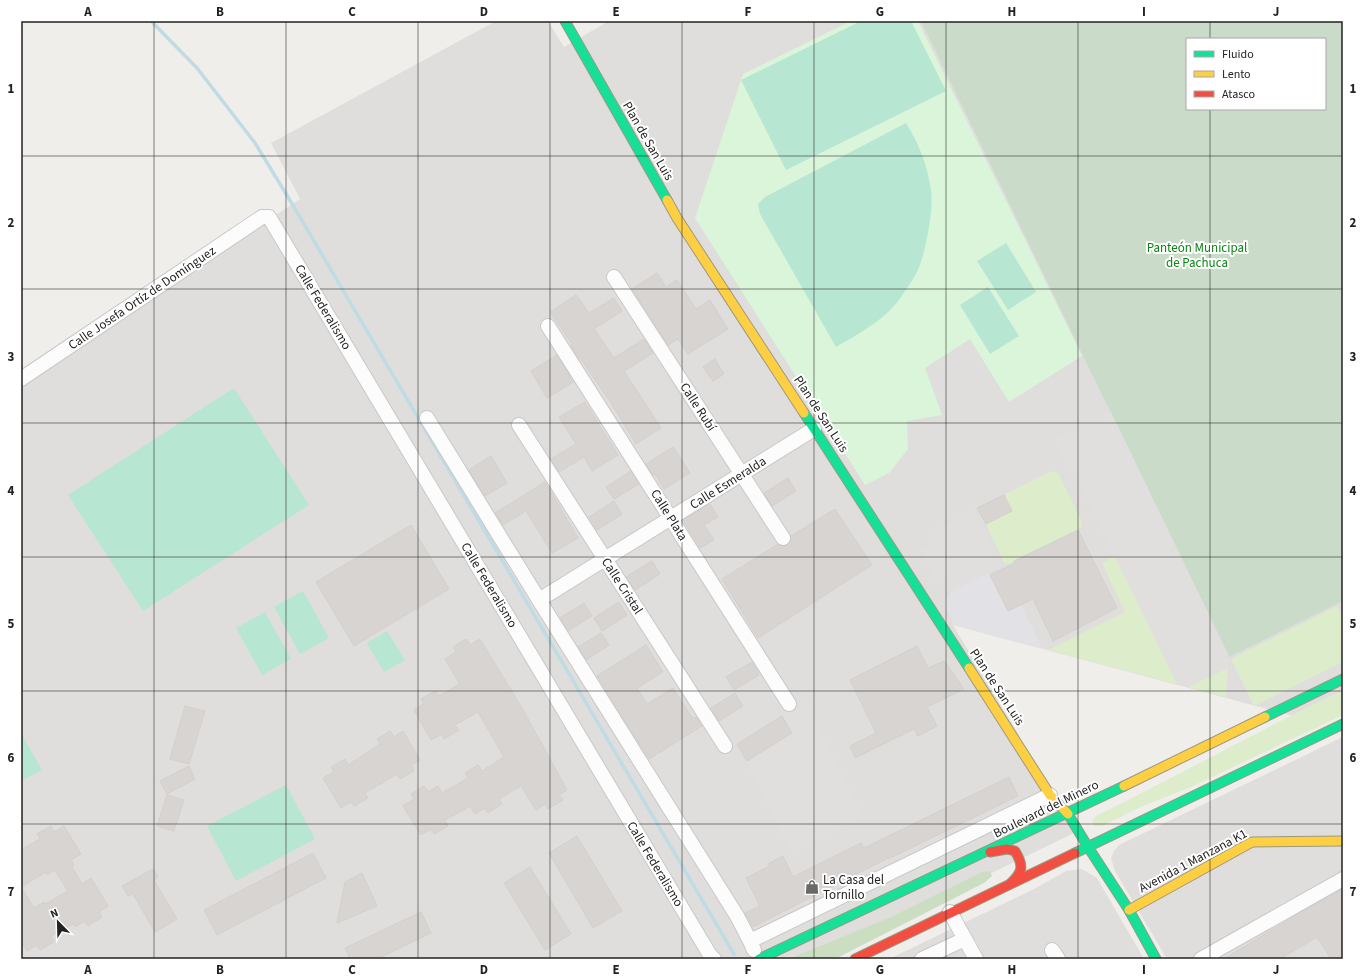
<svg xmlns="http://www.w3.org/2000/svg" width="1364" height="980" font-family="'Source Sans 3',sans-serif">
  <rect width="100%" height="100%" fill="#f0eeeb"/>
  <path fill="#dfdedc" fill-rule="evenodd" d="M496 21H548L564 47 609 21H1343V703L1308 720 953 625 1076 832 815 959H21V382L300 199 271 143ZM1187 39H1325V109H1187Z
    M1343 737V959H1167L1115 871 1111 858 1114 851 1119 845Z
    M1082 869 1097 878 1144 959H889L1036 888 1066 871Z"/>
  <path fill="#ddeccb" d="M1051 471 1058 473 1081 519 1082 526 1078 530 1005 565 986 524 1012 511 1004 495Z
    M1115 556 1177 684 1048 650 1125 612 1102 563Z
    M1337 606 1343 618V662L1254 706 1231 659Z
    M1228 668 1226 697 1188 687Z
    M1343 690V715L1191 787 1143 806 1102 826H1095L1092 821 1096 816C1179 775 1260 730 1343 690Z"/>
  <path fill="#cbdec1" d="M988 871 990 872 992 876 984 883 835 959H788L889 918 982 872Z"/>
  <path fill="#cadbca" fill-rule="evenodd" d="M921 21H1343V601L1229 657ZM1187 39H1325V109H1187Z"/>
  <path fill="#daf5da" d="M851 21H918L1082 356 1009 402 970 339 925 368 942 415 907 421 908 449 889 473 865 485 695 218 743 74Z"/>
  <path fill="#b7e6d2" d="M861 21H911L946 91 786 170 741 80Z
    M906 123C919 144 928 166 931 191 934 208 925 256 917 272 912 281 905 291 899 300 883 321 858 334 836 347L760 214 758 204 765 197Z
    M1006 243 1036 292 1008 310 977 261Z
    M988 287 1019 336 990 354 960 305Z
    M234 388 309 505 143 611 68 495Z
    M303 591 329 638 300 654 274 607Z
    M265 612 291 659 262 675 236 628Z
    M387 631 405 660 384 672 367 643Z
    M21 733 42 770 21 781Z
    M286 785 315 839 236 881 207 826Z"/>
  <path fill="#e0dfde" d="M1111 412 1228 654 1225 655 1228 660H1229L1228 668 1188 687 1177 684 1067 459 1061 455 1054 440Z
    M974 510 1002 566 952 591 944 574 935 579 920 550 932 544 927 533Z
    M807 700 863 818 792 852 746 762 792 733 782 716Z"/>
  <path fill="#e2e1e5" d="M988 573 1007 611 1021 605 1042 648 954 625 944 604 952 591Z"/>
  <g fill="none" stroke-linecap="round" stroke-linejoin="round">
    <path stroke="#bfdbe3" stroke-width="3.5" d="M151 21 197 68 255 143 291 202 734 954"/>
  </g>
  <path fill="#d7d4d2" stroke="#d3d0cc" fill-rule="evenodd" d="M657 273 666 287 677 280 696 309 710 300 728 329 688 354 678 339 668 345 632 289Z
    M576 295 589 313 614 298 622 311 594 329 614 358 644 339 653 353 624 371 661 428 636 444 611 403 580 358 579 359 571 346 572 344 550 312Z
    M557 355 573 382 547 398 531 371Z
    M715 359 724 374 713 381 703 367Z
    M585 402 618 455 592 471 584 457 559 472 551 459 576 444 559 417Z
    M673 447 690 473 664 489 656 475H653L646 464Z
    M491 456 507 483 485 496 469 470Z
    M631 471 639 484 614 499 606 487Z
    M788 478 796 491 772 506 764 493Z
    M545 482 578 538 552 553 526 511 503 525 495 513Z
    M1004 495 1012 511 986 524 977 508Z
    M614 501 622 514 597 530 589 517Z
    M710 504 718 517 704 525 714 540 700 548 683 520Z
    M835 509 872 565 758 638 722 579 778 544 783 546 787 545 791 542V536Z
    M411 525 449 589 354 646 316 582Z
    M1078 530 1117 608 1053 641 1033 599 1008 611 990 575 1015 563 1014 561Z
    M652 561 660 574 635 590 626 577Z
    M619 602 627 615 602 631 594 618Z
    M584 603 592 616 568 631 560 618Z
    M601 633 609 645 586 660 578 647Z
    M466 639 470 645 480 639 522 708 567 790 559 795 563 800 548 809 546 804 536 810 521 786 499 799 502 804 488 813 485 808 475 814 470 806 445 820 448 826 434 834 431 829 421 835 403 806 414 799 411 794 424 786 428 792 438 786 442 793 468 778 465 773 478 765 482 771 504 757 478 712 455 725 459 730 444 739 442 734 431 740 414 710 424 704 421 699 435 691 439 696 460 684 445 659 456 652 453 647Z
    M646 645 663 672 637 688 647 704 673 688 693 719 696 717 702 726 649 759 597 676Z
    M917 646 928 668 944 661 964 689 927 707 937 726 918 736 914 729 855 758 850 746 876 733 850 680Z
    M752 662 759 675 734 690 726 677Z
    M735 693 743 706 719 721 711 708Z
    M185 706 205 711 189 764 170 759Z
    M782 716 792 733 747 761 737 744Z
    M390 731 394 737 403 731 420 760 411 765 414 771 400 779 397 774 365 793 368 798 354 806 351 802 341 808 323 778 334 772 331 767 345 759 348 765 380 744 377 739Z
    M189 766 195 779 167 794 160 781Z
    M1009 777 1018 796 888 859V858L753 927 745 913 760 906 746 878 769 866 768 864 783 856 793 877 861 843 864 848Z
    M167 795 184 800 174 831 157 826Z
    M51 826 54 832 64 826 81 854 71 860 74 865 72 867 82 884 91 878 108 906 99 912 102 917 88 926 85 921 75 927 73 924 51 936 54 942 40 950 37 945 27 951 21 941V850L40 839 37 834ZM55 870 68 891 45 904 44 902 34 908 21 887 46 872 47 875Z
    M577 836 622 911 593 928 549 853Z
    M313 853 326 878 217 935 204 910Z
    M530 867 571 934 545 950 504 883Z
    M153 869 158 877 154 880 177 919 155 932 133 894 128 896 122 886Z
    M362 873 377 906 337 923 345 882Z
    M1343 889V955L1336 959H1331L1317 937 1280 959H1224L1298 914Z
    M421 912 431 933 377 959H350L345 948Z"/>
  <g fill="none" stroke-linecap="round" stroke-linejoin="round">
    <defs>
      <path id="street" d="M614 277 783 538
        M548 326 789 704
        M21 379 262 217H269L710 955 714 959
        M427 418 539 600 737 916 750 941
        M519 425 725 746
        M539 600 814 429
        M950 912 976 959
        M754 950 750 941 1050 795
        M1052 950 1058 959
        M922 959 965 939
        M1201 959 1343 879"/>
      <path id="fast" d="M565 21 667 200
        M804 413 969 668
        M1265 717 1343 679
        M1068 814 1088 847
        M1088 847 1129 910 1156 959
        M1075 853 1343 724
        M759 959 1124 786"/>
      <path id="slow" d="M667 200 677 218 804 413
        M969 668 1050 795 1068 814
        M1124 786 1265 717
        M1129 910 1252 842 1343 841"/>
      <path id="jam" d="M990 852 1007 849 1015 851C1024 866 1023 872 1010 884
        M855 959 1075 853"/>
    </defs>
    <use href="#street" stroke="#c9c8c7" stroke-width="16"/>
    <use href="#fast" stroke="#999a82" stroke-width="11"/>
    <use href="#slow" stroke="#999a82" stroke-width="11"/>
    <use href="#jam" stroke="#999a82" stroke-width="11"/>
    <use href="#street" stroke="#fdfcfc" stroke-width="14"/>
    <use href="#fast" stroke="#16e098" stroke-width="9"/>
    <use href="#slow" stroke="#ffcf43" stroke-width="9"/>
    <use href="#jam" stroke="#f24e42" stroke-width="9"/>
  </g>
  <path fill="none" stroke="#222" stroke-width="1" stroke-opacity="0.55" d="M154 21V959M286 21V959M418 21V959M550 21V959M682 21V959M814 21V959M946 21V959M1078 21V959M1210 21V39M1210 109V959M21 156H1343M21 289H1343M21 423H1343M21 557H1343M21 691H1343M21 824H1343"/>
  <defs>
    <symbol id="shop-bare" viewBox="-9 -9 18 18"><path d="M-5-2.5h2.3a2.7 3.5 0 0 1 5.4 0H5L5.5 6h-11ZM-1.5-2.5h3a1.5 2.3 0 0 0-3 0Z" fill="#6a6968" stroke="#fff" stroke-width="2.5" paint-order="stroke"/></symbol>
  </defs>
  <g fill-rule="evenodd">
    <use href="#shop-bare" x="802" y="877" width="20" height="20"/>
  </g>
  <g text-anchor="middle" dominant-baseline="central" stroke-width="4" stroke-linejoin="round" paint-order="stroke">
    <g font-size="13" fill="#222" stroke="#fff">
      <text transform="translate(648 141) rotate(60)">Plan de San Luis</text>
      <text transform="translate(142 298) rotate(-34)">Calle Josefa Ortíz de Domínguez</text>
      <text transform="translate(323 307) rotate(59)">Calle Federalismo</text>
      <text transform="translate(698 407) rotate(57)">Calle Rubí</text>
      <text transform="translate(821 414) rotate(57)">Plan de San Luis</text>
      <text transform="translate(728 483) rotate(-32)">Calle Esmeralda</text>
      <text transform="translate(669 515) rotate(58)">Calle Plata</text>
      <text transform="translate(489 585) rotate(59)">Calle Federalismo</text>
      <text transform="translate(622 586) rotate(57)">Calle Cristal</text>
      <text transform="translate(997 687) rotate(57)">Plan de San Luis</text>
      <text transform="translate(1046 809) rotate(-26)">Boulevard del Minero</text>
      <text transform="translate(1193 861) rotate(-28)">Avenida 1 Manzana K1</text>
      <text transform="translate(655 864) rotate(59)">Calle Federalismo</text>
    </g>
    <g font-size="13" fill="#0c8416" stroke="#fff">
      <text x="1197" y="248">Panteón Municipal<tspan x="1197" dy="15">de Pachuca</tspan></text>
    </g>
    <g font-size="13" fill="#222" stroke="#fff" text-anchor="start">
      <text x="823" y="880">La Casa del<tspan x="823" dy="15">Tornillo</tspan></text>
    </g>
  </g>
  <rect width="1364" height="980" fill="none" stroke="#ffffff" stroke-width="44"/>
  <rect x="1186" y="38" width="140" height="72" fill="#ffffff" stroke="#a7a7a7"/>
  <rect x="1194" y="51" width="20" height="6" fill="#16e098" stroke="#a7a7a7"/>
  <text x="1222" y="58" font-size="12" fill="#222222">Fluido</text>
  <rect x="1194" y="71" width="20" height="6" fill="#ffcf43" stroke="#a7a7a7"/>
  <text x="1222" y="78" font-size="12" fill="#222222">Lento</text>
  <rect x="1194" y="91" width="20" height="6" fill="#f24e42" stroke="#a7a7a7"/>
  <text x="1222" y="98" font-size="12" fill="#222222">Atasco</text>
  <g transform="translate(58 922) rotate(337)" stroke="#ffffff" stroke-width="3" paint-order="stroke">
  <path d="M0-3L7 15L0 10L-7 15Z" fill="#222222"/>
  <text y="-6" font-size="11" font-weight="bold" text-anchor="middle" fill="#222222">N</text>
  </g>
  <rect x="22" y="22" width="1320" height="936" fill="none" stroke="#222" stroke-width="1.5"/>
  <g font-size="13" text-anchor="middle" font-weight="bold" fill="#222">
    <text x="88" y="16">A</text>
    <text x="220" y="16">B</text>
    <text x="352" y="16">C</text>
    <text x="484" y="16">D</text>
    <text x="616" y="16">E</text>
    <text x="748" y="16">F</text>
    <text x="880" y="16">G</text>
    <text x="1012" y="16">H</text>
    <text x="1144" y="16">I</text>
    <text x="1276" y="16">J</text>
    <text x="11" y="93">1</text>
    <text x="1353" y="93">1</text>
    <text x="11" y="227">2</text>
    <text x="1353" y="227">2</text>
    <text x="11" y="361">3</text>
    <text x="1353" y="361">3</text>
    <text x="11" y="495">4</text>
    <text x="1353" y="495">4</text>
    <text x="11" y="628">5</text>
    <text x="1353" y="628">5</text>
    <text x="11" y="762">6</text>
    <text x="1353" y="762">6</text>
    <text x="11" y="896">7</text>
    <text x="1353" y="896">7</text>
    <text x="88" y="974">A</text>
    <text x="220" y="974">B</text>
    <text x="352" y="974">C</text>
    <text x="484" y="974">D</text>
    <text x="616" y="974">E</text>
    <text x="748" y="974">F</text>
    <text x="880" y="974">G</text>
    <text x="1012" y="974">H</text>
    <text x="1144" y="974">I</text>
    <text x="1276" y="974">J</text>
  </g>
</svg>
